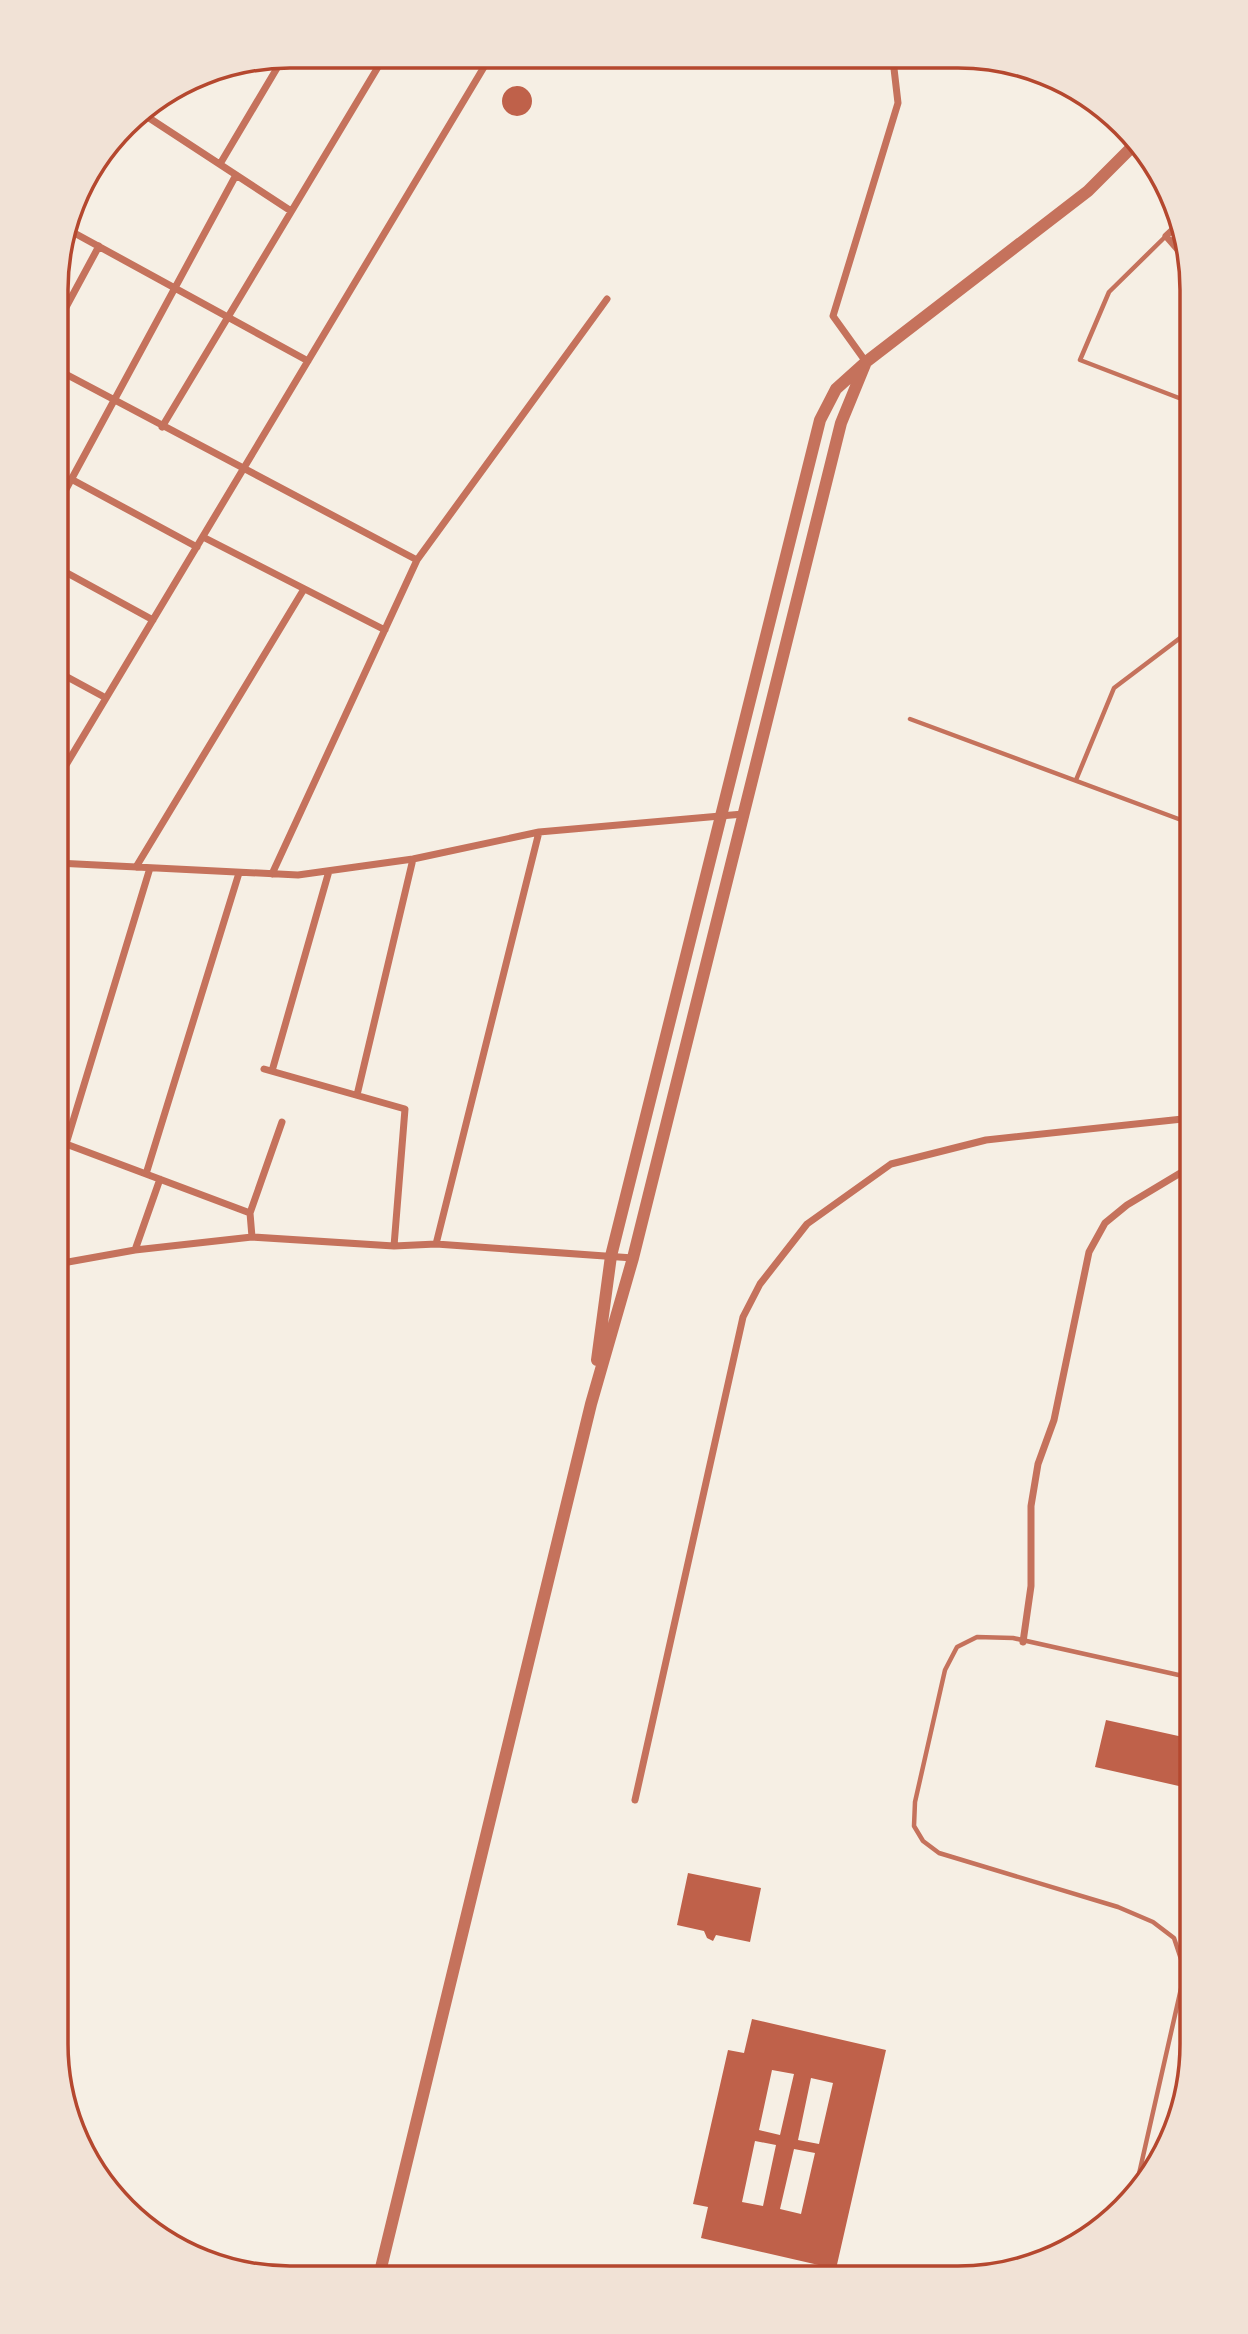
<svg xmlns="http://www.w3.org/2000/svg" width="1248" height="2334" font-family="'Work Sans',sans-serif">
  <rect width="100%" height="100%" fill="#f6efe4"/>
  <path fill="#bf614a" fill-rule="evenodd" d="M502 101a15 15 0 1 1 30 0a15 15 0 1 1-30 0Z
    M1106 1720 1192 1739V1789L1095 1767Z
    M688 1873 761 1888 750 1942 716 1935 713 1941 707 1938 704 1931 677 1925Z
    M752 2019 886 2050 836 2269 701 2238 708 2207 693 2204 728 2050 744 2053ZM772 2070 794 2074 780 2135 759 2130ZM811 2078 833 2083 819 2144 798 2140ZM755 2141 776 2145 763 2206 742 2202ZM794 2149 815 2153 801 2214 780 2209Z"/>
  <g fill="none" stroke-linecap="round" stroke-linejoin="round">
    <path stroke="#c5725c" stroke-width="4.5" d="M1166 236 1109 292 1080 360 1192 403
      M910 719 1192 824
      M1076 780 1114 688 1192 629
      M1134 2196 1185 1971 1174 1938 1153 1922 1118 1907 939 1853 923 1841 914 1826 915 1802 945 1670 957 1647 977 1637 1013 1638 1192 1678"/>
    <path stroke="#c5725c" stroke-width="7" d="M140 112 291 211
      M220 164 283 58
      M73 210 107 152
      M1181 222 1166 236 1187 260
      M67 229 308 361
      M58 322 99 246
      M866 362 833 316 898 103 893 60
      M58 370 417 560
      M162 427 384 57
      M71 479 197 547
      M58 504 236 175
      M203 537 385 630
      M58 568 153 620
      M58 672 106 698
      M57 780 490 57
      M57 863 298 875 413 859 539 832 743 814
      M136 867 304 589
      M150 868 66 1144 250 1213
      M272 874 417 560 607 299
      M264 1069 405 1109 394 1246
      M272 1071 329 871
      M357 1095 413 859
      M146 1174 239 873
      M252 1237 250 1213 282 1122
      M436 1244 539 832
      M135 1250 160 1179
      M57 1264 135 1250 252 1237 394 1246 436 1244 633 1258
      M1023 1642 1031 1586V1506L1038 1464 1054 1420 1089 1252 1105 1223 1127 1205 1192 1166
      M635 1800 743 1317 760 1284 807 1224 891 1164 986 1140 1192 1118
      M164 2238 212 2261"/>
    <path stroke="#c5725c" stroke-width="12" d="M597 1360 611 1256 820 420 836 389 866 362 1088 191 1133 146
      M379 2276 591 1404 633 1258 841 423 866 362"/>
  </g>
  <path d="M0 0H1248V2334H0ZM290 68H958A222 222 0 0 1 1180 290V2044A222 222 0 0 1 958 2266H290A222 222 0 0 1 68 2044V290A222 222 0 0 1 290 68Z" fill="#f1e2d6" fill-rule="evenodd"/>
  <path fill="none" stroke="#b5482f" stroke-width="3.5" d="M290 68H958A222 222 0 0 1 1180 290V2044A222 222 0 0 1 958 2266H290A222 222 0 0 1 68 2044V290A222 222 0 0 1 290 68Z"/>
</svg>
